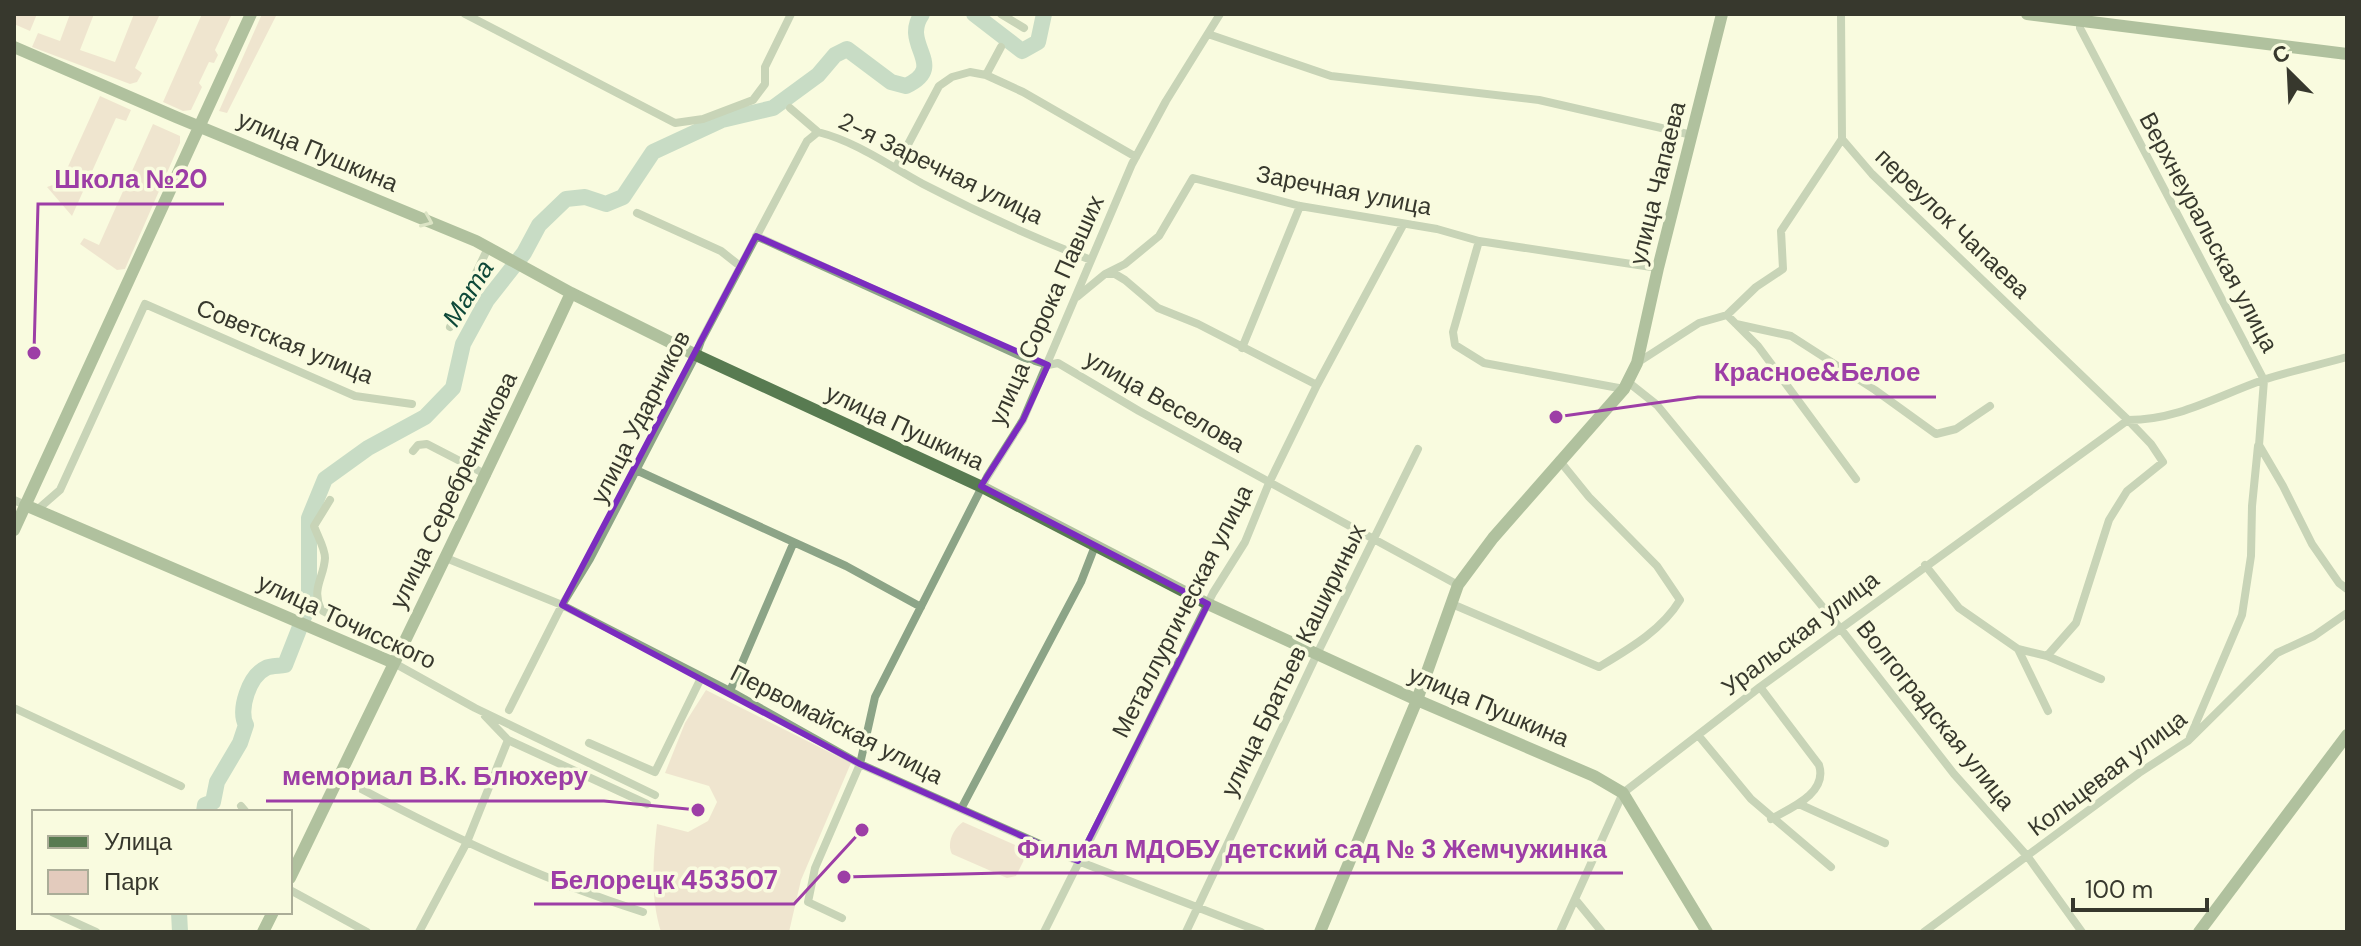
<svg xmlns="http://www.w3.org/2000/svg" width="2361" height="946" font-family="'DM Sans',sans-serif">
  <rect width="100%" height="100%" fill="#f9fbdf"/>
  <path fill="#e3cbbd" d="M14 14H37L30 31 14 24Z
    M70 14H94L80 50 115 62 134 14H160L135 68 142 73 137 82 130 84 32 47 38 33 60 41Z
    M202 14H238L231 16 215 50 218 55 214 63 209 62 199 83 202 87 191 110 183 111 163 102Z
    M262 14H277L227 113 219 111Z
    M100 96 131 110 126 121 116 118 72 216 47 187 61 182Z
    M153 124 180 136V143L125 269 117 270 80 244 84 238 99 245Z
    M706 690 851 763 801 880 789 932H661C650 897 653 860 657 824L688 832 708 821 717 802 709 786 665 773 685 723Z
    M963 822 1022 848 1026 856 1016 876 1007 878 952 854C946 843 954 828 963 822Z"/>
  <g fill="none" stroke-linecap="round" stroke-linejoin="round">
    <path stroke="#8cb7a7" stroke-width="16" d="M974 14 1022 51 1038 42 1044 14
      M204 812 205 805 213 802 217 782 240 743 246 725C238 710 249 676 266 668 270 666 280 666 285 665L309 604V518L325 479 368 448 425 417 453 388 463 344 487 300 524 253 539 225 566 199 585 197 606 204 623 197 653 152 722 120 773 108 818 75 835 55 847 49 891 82 906 86C949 66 900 45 922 14
      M179 912 180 932"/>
    <path stroke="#8ca487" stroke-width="8" d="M465 14 675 123 703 119 753 100 765 84V67L791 14
      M1001 14 1024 28
      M1841 14 1842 139 1872 174 2128 420 2151 444 2163 462 2127 491 2109 520 2076 623 2047 656
      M2080 20V28L2264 380 2259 445 2283 486 2312 544 2339 583 2347 589
      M1208 34 1331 76 1539 100 1692 135
      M986 75 1001 47
      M790 108 818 132
      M896 167 939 86 952 77 970 72 986 75 1023 92 1136 157
      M637 213 721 251 740 266
      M756 236 1025 358 1048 365 1058 363 1139 411 1458 585
      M1479 241 1453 332 1455 345 1484 363 1624 389
      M1107 274H1115L1125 280 1158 308 1198 324 1317 385
      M1077 297 1105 274 1125 264 1159 236 1193 178 1300 206 1437 229 1479 241 1658 268
      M1727 315 1736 324 1791 336 1875 390 1936 434 1956 429 1990 406
      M1737 325 1758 346 1856 479
      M450 327 488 248
      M1242 348 1300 206
      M1637 363 1699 323 1727 315 1756 287 1783 269 1781 231 1842 139
      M1628 382 1657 405 1840 628 1954 774 2028 857 2082 932
      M413 451 418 445 427 444 487 475
      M636 470 846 566 921 607
      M14 500 25 505
      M330 500 314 526C317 535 325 548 325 558 324 578 311 588 321 610L398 651
      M37 510 60 490 145 304 355 396 412 404
      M446 558 562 605 730 691 860 764 1078 861 1261 932
      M1925 565 1959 608 2018 649 2048 711
      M1452 604 1599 667C1629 649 1662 630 1680 600L1657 566 1589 497 1559 460
      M2018 649 2047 656 2101 679
      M394 663 475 708 655 795
      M1760 687 1819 765C1828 793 1791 808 1771 819
      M730 691 793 544
      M14 708 181 786
      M509 710 562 605 590 559 696 355 701 341 807 141 818 132C857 142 888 165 923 184 977 212 1034 238 1091 260
      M485 716 508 740 647 804
      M1698 735 1751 799 1831 867
      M2190 737 2242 615 2251 556 2252 506 2258 446
      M589 743 655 772 701 678
      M339 777C437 830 537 878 643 912
      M1799 804 1885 843
      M241 806 246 812
      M961 809 1081 582 1095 546
      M290 890 367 932
      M1575 899 1602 932
      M52 912 96 932
      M842 918 808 902 815 868 860 764 875 697 987 477 1023 420 1132 164 1166 101 1220 14
      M419 932 467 842 508 740
      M1044 932 1213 593 1245 542 1269 483 1317 385 1403 225
      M1186 932 1317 654 1418 449
      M1560 932 1623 793 1760 687 2128 420C2179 420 2217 396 2263 380 2290 371 2319 365 2347 357
      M1924 932 2139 773 2188 741 2277 653 2314 636 2347 613"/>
    <path stroke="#587b51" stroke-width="12" d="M2027 14 2347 54
      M14 47 176 117 476 241 571 293 696 355 982 487 1208 604 1417 700 1594 776 1623 793 1707 932
      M25 505 394 663
      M14 530 251 14
      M290 878C384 683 480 489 571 293
      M263 932 273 912
      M1320 932 1417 700 1458 585 1493 538 1624 389 1637 363 1658 268 1722 14
      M2199 932 2347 735"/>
  </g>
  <defs><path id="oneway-chevron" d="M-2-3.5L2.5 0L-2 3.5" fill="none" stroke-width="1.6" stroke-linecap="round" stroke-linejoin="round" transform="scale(2)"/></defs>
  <use stroke="#b9c8a6" href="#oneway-chevron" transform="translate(427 221) rotate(23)"/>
  <path d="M0 0H2361V946H0ZM756 236 1048 365 1023 420 981 486 1208 604 1078 861 860 764 562 605Z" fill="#f9fbdf" fill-opacity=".55" fill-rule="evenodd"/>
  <path fill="none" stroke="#7b2cbf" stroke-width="6" stroke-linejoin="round" d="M756 236 1048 365 1023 420 981 486 1208 604 1078 861 860 764 562 605Z"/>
  <g text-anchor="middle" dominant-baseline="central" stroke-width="7" stroke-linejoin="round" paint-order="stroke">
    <g font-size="24" fill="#37382d" stroke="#f9fbdf">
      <text transform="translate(318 151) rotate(23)">улица Пушкина</text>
      <text transform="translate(941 168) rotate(26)">2-я Заречная улица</text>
      <text transform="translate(1657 183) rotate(-76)">улица Чапаева</text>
      <text transform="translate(1344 190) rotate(11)">Заречная улица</text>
      <text transform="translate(1953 223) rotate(44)">переулок Чапаева</text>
      <text transform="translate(2209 232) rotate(62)">Верхнеуральская улица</text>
      <text transform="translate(1046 310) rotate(-66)">улица Сорока Павших</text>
      <text transform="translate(285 341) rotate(22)">Советская улица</text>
      <text transform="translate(1165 401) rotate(30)">улица Веселова</text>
      <text transform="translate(640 417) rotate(-63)">улица Ударников</text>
      <text transform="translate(905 427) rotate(25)">улица Пушкина</text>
      <text transform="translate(453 490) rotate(-64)">улица Серебренникова</text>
      <text transform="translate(1182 611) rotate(-63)">Металлургическая улица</text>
      <text transform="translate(347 621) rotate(25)">улица Точисского</text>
      <text transform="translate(1800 633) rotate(-37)">Уральская улица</text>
      <text transform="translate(1293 660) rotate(-64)">улица Братьев Кашириных</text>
      <text transform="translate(1489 706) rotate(23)">улица Пушкина</text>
      <text transform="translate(1936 715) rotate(51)">Волгоградская улица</text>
      <text transform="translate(837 724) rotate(27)">Первомайская улица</text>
      <text transform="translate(2107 773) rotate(-37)">Кольцевая улица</text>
    </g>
    <g font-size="26" font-style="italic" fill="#0d4838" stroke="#f9fbdf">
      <text transform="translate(468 293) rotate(-58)">Мата</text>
    </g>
  </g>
  <path fill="none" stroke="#9d3ea6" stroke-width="3" d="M34 353L38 204H224M1556 417L1698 397H1936M698 810L604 801H266M844 877L1001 873H1623M862 830L794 904H534"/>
  <g fill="#9d3ea6" stroke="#f9fbdf" stroke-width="3">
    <circle cx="34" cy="353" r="8"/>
    <circle cx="1556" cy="417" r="8"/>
    <circle cx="698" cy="810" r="8"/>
    <circle cx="844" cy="877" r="8"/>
    <circle cx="862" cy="830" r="8"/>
  </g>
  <g font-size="26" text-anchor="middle" font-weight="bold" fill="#9d3ea6" stroke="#f9fbdf" stroke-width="7" stroke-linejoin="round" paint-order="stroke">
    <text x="131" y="188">Школа №20</text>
    <text x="1817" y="381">Красное&amp;Белое</text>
    <text x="435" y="785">мемориал В.К. Блюхеру</text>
    <text x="1312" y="858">Филиал МДОБУ детский сад № 3 Жемчужинка</text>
    <text x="664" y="889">Белорецк 453507</text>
  </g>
  <rect width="2361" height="946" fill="none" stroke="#37382d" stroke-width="32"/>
  <rect x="32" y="810" width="260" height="104" fill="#f9fbdf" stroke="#abad98" stroke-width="2"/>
  <rect x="48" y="836" width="40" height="12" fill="#587b51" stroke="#abad98" stroke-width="2"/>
  <text x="104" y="850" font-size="24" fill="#37382d">Улица</text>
  <rect x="48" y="870" width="40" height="24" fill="#e3cbbd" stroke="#abad98" stroke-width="2"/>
  <text x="104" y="890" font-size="24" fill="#37382d">Парк</text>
  <g transform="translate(2289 72) rotate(336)" stroke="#f9fbdf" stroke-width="6" paint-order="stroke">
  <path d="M0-6L14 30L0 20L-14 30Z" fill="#37382d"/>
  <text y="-12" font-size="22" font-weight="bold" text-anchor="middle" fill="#37382d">С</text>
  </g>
  <path d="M2073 898v12h134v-12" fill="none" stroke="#37382d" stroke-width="4"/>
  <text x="2085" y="898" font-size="24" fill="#37382d" stroke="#f9fbdf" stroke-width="6" paint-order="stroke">100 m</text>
</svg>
